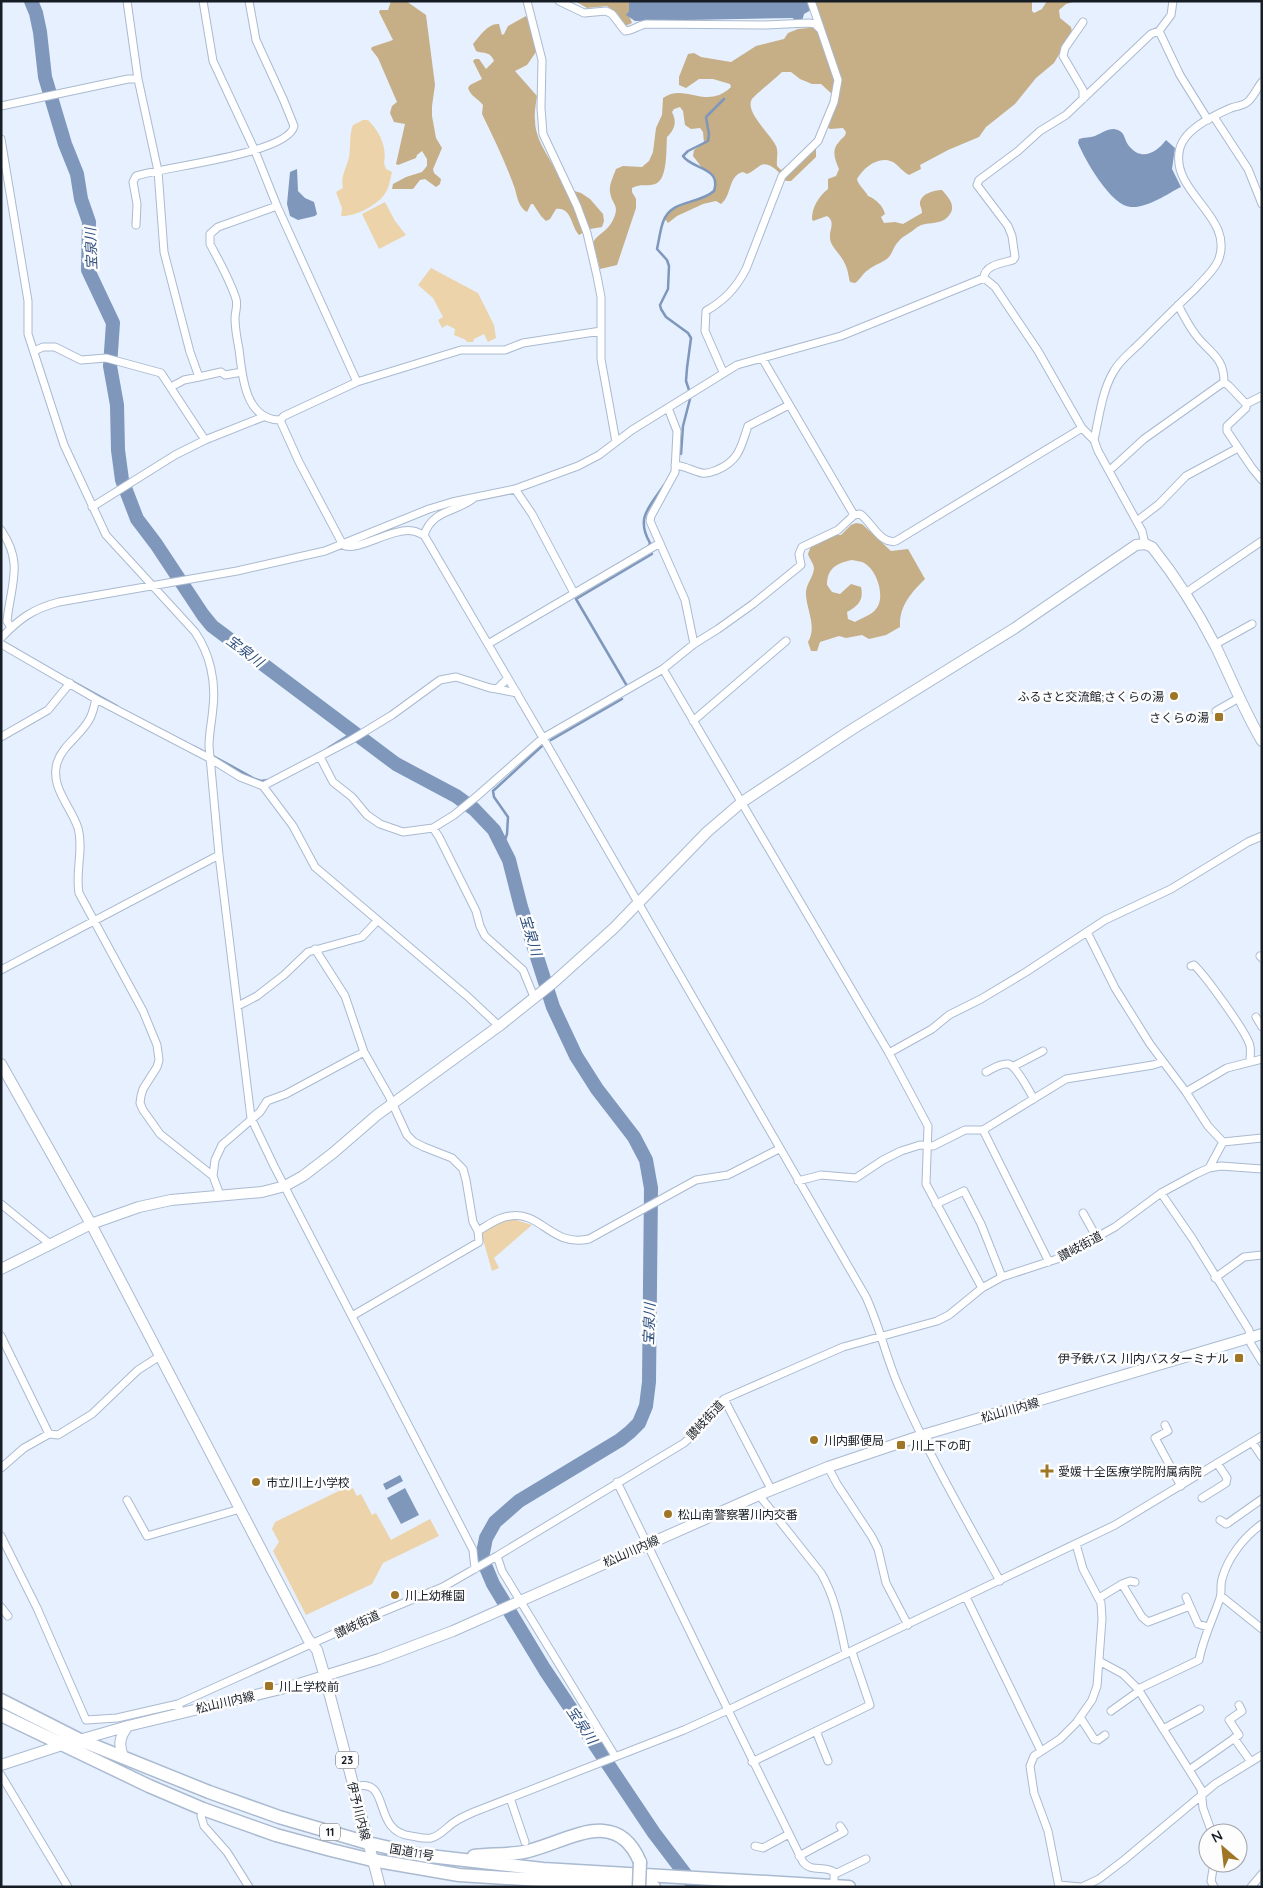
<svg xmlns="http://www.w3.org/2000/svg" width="1263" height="1888" font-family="Quicksand,'Noto Sans JP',sans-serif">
  <rect width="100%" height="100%" fill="#e6f0ff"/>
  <path fill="#ecd3aa" d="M363 120H368C380 132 387 147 384 163L386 169 392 172C390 180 389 189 384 195 376 206 354 217 341 216L342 208 336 192 343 188C340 177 347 167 349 157 351 146 349 135 353 125Z
    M385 202 395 221 406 235 379 249 362 214Z
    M431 268 478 293 494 325 496 338 488 342 484 334 474 339 473 342H467L466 340 454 335 455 329 447 325 442 328 438 320 443 317 433 298 418 285Z
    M513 1219 532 1225 494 1258 499 1268 492 1271 482 1236 483 1232 503 1221Z
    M351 1485 357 1496 361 1494 372 1515 376 1513 391 1540 430 1519 439 1536 383 1563 372 1584 306 1615 273 1551 279 1542 272 1529 275 1522Z"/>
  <path fill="#c6ae86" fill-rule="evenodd" d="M391 1H406L426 15 435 85 432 106V116L436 138 442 148 433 169 434 173 441 179 440 184 436 187 425 179 420 180 413 189H392L393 184 406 177 422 172 427 166V159L422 151 417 155 416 158 398 165 396 164 405 124 394 122 390 113 392 106 397 102 378 58 371 49 372 47 393 40 379 12 380 10H388Z
    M575 1H629V11L627 14 630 18 632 23 625 26 617 13 607 6 587 8Z
    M807 1H1032V11L1034 13 1042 9 1047 1H1077L1066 4 1059 10 1060 18 1071 27 1072 32 1054 63 1036 78 1015 104 986 127 979 137 948 150 920 165 921 169 909 175C903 172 899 166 893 162 879 155 864 167 857 179 858 185 865 190 868 196 876 199 883 206 885 214L881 217 884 223 895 222 903 224 922 213C922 210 921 207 920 205 919 194 934 190 942 190 948 197 956 205 950 214 942 227 926 220 916 228 911 233 902 236 898 242 893 247 893 253 888 258 882 263 874 265 868 270 862 274 860 280 855 283L850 282C848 274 848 269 844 262 841 255 830 246 830 238 829 230 836 222 827 216L813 221 812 219C812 207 819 196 828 189V179L836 176 839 169C835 160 831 150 839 142 842 137 845 138 846 132L843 128 830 129 826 126 833 105 832 94 821 84H812L800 79 791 72H782C776 78 756 94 752 99 744 112 771 134 776 146 779 153 776 159 777 166L781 170 811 148 816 149V157L791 181H786C781 174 770 161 761 165 756 168 752 172 747 174L743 172C728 175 732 196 721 204L716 201 703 204 677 216 668 223 665 219C677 198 703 205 716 187L713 175 703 169 693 156 694 150 704 143 703 132 700 128 691 129 685 125 683 111 680 107 674 109 672 112C677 122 675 129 667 137 666 149 668 180 655 184 645 187 642 183 632 188V192L636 199V208L617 265 600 269 593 242C598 234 607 231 612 222 621 204 612 206 610 192 609 185 613 177 616 169L623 166 642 167 649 161 653 152 656 128 662 115 663 98C685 82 706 111 731 87L730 84 713 79H699L686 88 679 85V77L688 54 694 53 701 57 731 62 756 46 784 39 788 33 798 29 808 28 817 22Z
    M526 16 529 22 536 52 527 65 515 71 537 96C536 104 534 112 535 120 535 145 557 165 564 188L581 193 590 199 603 214 604 221 602 227 590 229 579 235C571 227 572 207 556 209L550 219 546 221 541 216 533 204H531L527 212C519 208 517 197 515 189 506 163 494 139 482 114L483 105C478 98 471 97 468 88L470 85 482 79 473 61 475 59H479L486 69 494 61C490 51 484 54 476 51L473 44C479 37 488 23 499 24L502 35 504 34 508 26Z
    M856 523 862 524 891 551 908 549 925 579C911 593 899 606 900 627L886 635 869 639 862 635 846 638 839 636 820 642 817 651H811L808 642C817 627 807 611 806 595 805 585 813 578 814 569 814 563 809 559 808 554L811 546 831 535H841L851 525ZM852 560C855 561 861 561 864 563 877 570 886 597 876 609 872 615 861 618 855 622L848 619 847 612C858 606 864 600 861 587L851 584 840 594 832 592 827 585C827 568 837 563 852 560Z"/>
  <path fill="#7e97bb" d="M629 1H807L811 10 804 14 802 21H794L793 18 635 21 626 15 629 11Z
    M1114 129C1126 131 1123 138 1129 146 1142 162 1157 152 1166 140L1175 148 1172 169 1181 187C1167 194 1148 208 1131 207 1111 206 1085 160 1078 143L1079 139C1084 137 1090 138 1095 136 1102 133 1106 129 1114 129Z
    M297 169 298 191 305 198 314 202 317 214 315 216 298 220 290 216 287 204 290 172Z
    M400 1475 403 1481 386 1490 383 1484Z
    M405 1488 419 1515 401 1524 387 1498Z"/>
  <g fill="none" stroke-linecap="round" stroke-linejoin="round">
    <path stroke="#7e97bb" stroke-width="2.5" d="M689 390 686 381 687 368 691 338 688 333 666 317 661 309 660 305 668 289 669 266 667 260 657 249C659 240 660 231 663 222 671 199 698 205 714 191 722 167 691 169 683 156L688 151 708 141 709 134 706 117 724 99
      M681 454 683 426 690 399
      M72 681 117 706
      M626 686H627L576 599 652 554 648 547 650 543C635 517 650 507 664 485
      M551 740 622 699
      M193 746 203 751
      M328 748 354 732
      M213 756 255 779 261 781 268 780
      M503 846 507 834 508 817 494 797 493 791 543 745"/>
    <path stroke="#7e97bb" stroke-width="14" d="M31 1 36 13 40 32 45 77 65 144 77 174 81 199 89 222 88 270 113 323 110 366 117 405 118 450 122 480 137 519 156 544 203 615 212 626 396 764 456 796 474 809 494 830 509 860 521 907 553 1007 576 1056 597 1089 634 1137 646 1160 651 1188 649 1382 646 1406 639 1423 630 1432 620 1440 519 1501 495 1522 486 1538 482 1558 493 1584 545 1670 654 1833 695 1887"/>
    <defs>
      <path id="street" d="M127 1 138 79 158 171 164 252 190 352 199 377 221 372 225 375 242 372
        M203 1 213 61 255 151 277 206 357 382
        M527 1 542 60 541 108 543 134 577 206 587 233 597 276 601 297V359L616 442
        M559 1 584 13 606 11 612 14 625 31C632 31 639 25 646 24L765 25 809 23 815 24 819 28
        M1159 31 1180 75 1208 120
        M1083 99V90L1063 56 1065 48 1083 22
        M1 106 128 79H138
        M1214 117 1248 169 1262 204
        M1 139 28 301V334L64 445 106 535 195 632C210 654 216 681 213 707 212 721 209 733 209 746L219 855 251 1118 274 1166 473 1550 475 1569
        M277 206 218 227 210 234V244C219 261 230 280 236 299 238 306 235 312 235 318 235 328 237 339 239 349 242 375 245 420 280 420L299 462 343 545C356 553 392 527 413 531 416 531 420 534 424 535 433 509 455 513 474 498
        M136 225 137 204 133 182 136 176C162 167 289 154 294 126L284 101 256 40 249 1
        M984 278C984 265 1003 263 1013 260L1015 257 1012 236 1008 226 977 185 979 180 1018 151 1040 131 1066 115 1151 34 1159 31 1171 15 1173 1
        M984 278 995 287 1038 351 1082 428 1094 440 1098 451 1142 531 1145 544
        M1178 305C1184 316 1190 329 1199 339 1213 355 1224 359 1224 382
        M34 351 43 347H55L81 360 106 358 161 373 205 440
        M762 358 854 515
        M723 372 705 331 706 311C725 300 736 288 746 269L782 176 818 141 834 102 838 80 811 1
        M1224 382 1229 386 1246 404V408L1227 426V431L1252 468 1262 480
        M171 387 184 380 199 377
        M1246 404 1262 396
        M668 408 677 431 675 472 651 516 650 521 685 600 694 644
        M280 420 284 416 357 382 461 350H505L523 343 601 331
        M1094 440C1099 418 1102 390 1114 371 1120 360 1131 352 1140 343 1158 325 1176 307 1194 290 1202 281 1213 272 1218 261 1236 218 1173 194 1179 153 1181 130 1213 116 1231 108 1236 106 1242 106 1246 103 1252 100 1257 88 1262 82
        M675 465C685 466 693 471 702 473 708 474 712 472 717 470 740 460 741 446 748 426L789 405
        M1109 471 1144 439 1224 382
        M515 489 532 514 574 593
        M92 507 175 455 205 440 263 417
        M1137 521 1159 504 1186 476 1238 448
        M1 530C22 561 13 579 8 613L7 621 11 628
        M424 535 543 738 866 1297C880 1327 886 1358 899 1387 928 1454 965 1517 1000 1581
        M1184 594 1262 541
        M1 638C20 618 33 609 59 602L237 571 325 551 429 509 452 502 515 489 578 466 599 455 632 430 737 365 841 336 984 278
        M1 644 96 699 211 759 240 777 263 786 293 826 315 867 467 996 499 1026
        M488 644 660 543
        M1214 645 1252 624
        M663 669 889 1053 928 1126 926 1184 982 1288
        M497 689 517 693
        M96 699C94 706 93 714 89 720 80 736 62 746 57 763 50 788 71 806 78 828 84 849 75 871 79 893L143 1011 157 1045 159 1060 157 1067 143 1089 141 1096 140 1103 143 1110 160 1134 213 1176 220 1195
        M1216 711 1239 698
        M693 721 786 641
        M1 737 48 710 70 683
        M320 757 333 782 352 797 367 815 380 824 403 832 433 828 454 815 476 797 543 738 663 669 694 644 718 629 753 604 801 565 799 554 802 547 838 530 854 515 860 514C871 521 880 545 896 541L1082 428
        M263 786 351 740 392 715 440 680 456 677 490 688 497 689 508 678
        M433 828 439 837 476 911 480 926 485 936 523 970 534 997
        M1087 932 1115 988 1150 1044 1186 1092 1208 1126 1223 1142
        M315 949 345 996 364 1052 389 1096 407 1135 414 1142 424 1147 452 1158 463 1169 466 1180 473 1222 478 1231
        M1260 956 1262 958
        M1191 966 1194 965C1204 974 1248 1034 1250 1046 1251 1050 1250 1056 1250 1061
        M1 970 219 855
        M238 1006 257 996 284 975 308 952 362 937 377 921
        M1256 1017 1262 1027
        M889 1053 932 1029 949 1015 981 999 1026 972 1105 920 1171 889 1248 842 1262 836
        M1014 1066 1043 1051
        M986 1072C992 1069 1000 1063 1008 1064 1016 1065 1029 1091 1034 1099
        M1186 1092 1227 1068 1262 1059
        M983 1130 1049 1262
        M1223 1142 1262 1138
        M1209 1168 1223 1142
        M213 1176 215 1160 222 1145 260 1112 267 1101 286 1094 364 1052
        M798 1181 821 1175 856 1178 883 1160 901 1151 920 1145 933 1146 965 1130H983L1066 1079 1153 1065 1162 1062
        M1161 1193 1192 1238 1249 1330 1251 1344 1262 1362
        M1 1204 50 1244
        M936 1204 964 1191 981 1224 1002 1277
        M1083 1213 1097 1238
        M1215 1278 1244 1257 1262 1255
        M352 1316 479 1242 478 1231C488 1225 499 1217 510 1216 542 1211 550 1247 589 1239L696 1180 728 1175 779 1149
        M1 1336 49 1434
        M724 1399 771 1489
        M1165 1425 1168 1431 1155 1438 1181 1486
        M1252 1442 1262 1457
        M828 1467 837 1484 872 1537 878 1549 886 1583 908 1625
        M1 1468 24 1448 49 1434 58 1435 92 1414 138 1370 160 1356
        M617 1482 728 1710 1115 1525 1262 1436
        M759 1495 821 1573C836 1599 840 1626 846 1654
        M1202 1498 1226 1483 1227 1478 1217 1463
        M127 1500 147 1536 240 1509
        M1220 1520 1226 1524 1228 1523 1262 1499
        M1 1536 37 1608 86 1720 117 1718 178 1704
        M497 1556 502 1571 615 1756
        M1122 1584 1130 1581 1135 1582
        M1221 1596 1262 1629
        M966 1597 1041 1751
        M1186 1597 1198 1624 1208 1627
        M1099 1598 1122 1584 1142 1617 1148 1622 1190 1606
        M1 1607 8 1616
        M1099 1661 1123 1674 1138 1689 1201 1789 1203 1808 1212 1833
        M1138 1689 1199 1660C1203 1638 1213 1619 1220 1598 1222 1593 1220 1586 1222 1579 1228 1557 1244 1537 1262 1524
        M1111 1711 1139 1691
        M181 1713 178 1704 382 1612 443 1587 497 1556 684 1443 695 1433 724 1399 843 1347 937 1321 949 1315 982 1288 1002 1277 1057 1259 1115 1227 1161 1193 1196 1174 1209 1168 1221 1166 1262 1169
        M1080 1717 1094 1739 1098 1740 1105 1735
        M1163 1729 1200 1709
        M816 1731 828 1761
        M1234 1738 1251 1762
        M752 1762 870 1705 852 1652
        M1189 1770 1239 1735 1229 1720 1242 1711 1239 1705
        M1 1775 68 1887
        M354 1787C393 1776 370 1831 411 1836 418 1837 424 1839 431 1838 440 1836 446 1828 453 1823 460 1818 467 1815 474 1812L684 1730 728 1710 803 1862C812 1873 823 1865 834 1872V1887
        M510 1798 525 1842
        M203 1809 201 1816 204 1826 227 1852 249 1887
        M755 1846 763 1848 789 1834
        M799 1856 844 1832 840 1826
        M835 1874 866 1859
        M1059 1885 1080 1887
        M1059 1887 1048 1831 1034 1793 1030 1766 1034 1756 1060 1739 1076 1723 1092 1700 1097 1686 1102 1619 1101 1603 1083 1569 1076 1544
        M1082 1887 1099 1879 1124 1860 1215 1784 1262 1755
        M1214 1887 1211 1881 1214 1863
        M1251 1887 1262 1874"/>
      <path id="secondary" d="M1 1064 91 1224 308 1639 317 1650 325 1677
        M1 1269 91 1224 139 1207 171 1200 262 1192 285 1186 303 1176 333 1153 377 1115 499 1026 554 982 614 928 707 832 742 802 851 730 1015 628 1136 545 1145 544 1152 547C1176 577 1198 612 1216 647 1231 678 1244 711 1262 741
        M123 1756C118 1744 120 1736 128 1726
        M1 1765 62 1745 128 1726 289 1687 379 1659 453 1631 759 1495 828 1467 923 1435 1262 1334"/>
      <path id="primary" d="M325 1677 380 1887"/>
      <path id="highway" d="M1 1700 80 1740 209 1792 279 1817 368 1843 421 1855 543 1869 849 1887
        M1 1715 149 1786 203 1809 276 1835 331 1850 372 1860 459 1875 654 1887
        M474 1856C491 1854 508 1855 524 1852 566 1843 616 1804 640 1862"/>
    </defs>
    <use href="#street" stroke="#aabad0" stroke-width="9"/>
    <use href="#secondary" stroke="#aabad0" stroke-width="12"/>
    <use href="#primary" stroke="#aabad0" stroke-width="12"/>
    <use href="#highway" stroke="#aabad0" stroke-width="15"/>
    <use href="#street" stroke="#fff" stroke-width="7"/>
    <use href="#secondary" stroke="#fff" stroke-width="10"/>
    <use href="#primary" stroke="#fff" stroke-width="10"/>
    <use href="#highway" stroke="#fff" stroke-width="12"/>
    <defs>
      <path id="highway-bridge" d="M639 1887 640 1862"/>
    </defs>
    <use href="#highway-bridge" stroke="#aabad0" stroke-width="15" stroke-linecap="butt"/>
    <use href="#highway-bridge" stroke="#fff" stroke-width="12"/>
  </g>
  <g fill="#9f7625" stroke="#fdfdfd" stroke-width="2">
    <circle cx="1174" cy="696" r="5"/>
    <rect x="1214" y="712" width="10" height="10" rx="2.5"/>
    <rect x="1234" y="1353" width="10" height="10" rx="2.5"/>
    <circle cx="814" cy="1440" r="5"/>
    <rect x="896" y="1440" width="10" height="10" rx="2.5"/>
    <path d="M1044.5 1463.5h5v5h5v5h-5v5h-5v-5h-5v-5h5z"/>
    <circle cx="256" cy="1482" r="5"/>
    <circle cx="668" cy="1514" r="5"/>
    <circle cx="395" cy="1595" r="5"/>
    <rect x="264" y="1681" width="10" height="10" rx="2.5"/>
  </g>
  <g text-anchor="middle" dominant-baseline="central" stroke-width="5" stroke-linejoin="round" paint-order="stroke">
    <g fill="#fdfdfd" stroke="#5c6066" stroke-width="1">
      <rect x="336" y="1751.5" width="22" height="17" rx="4"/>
      <rect x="320" y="1823.5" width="20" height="17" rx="4"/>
    </g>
    <g font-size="11" font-weight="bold" fill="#171d25">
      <text x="347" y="1760">23</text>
      <text x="330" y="1832">11</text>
    </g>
    <g font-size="12" fill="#171d25" stroke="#fdfdfd" text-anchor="start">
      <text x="1164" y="696" text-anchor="end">ふるさと交流館;さくらの湯</text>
      <text x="1209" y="717" text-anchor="end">さくらの湯</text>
      <text x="1229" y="1358" text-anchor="end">伊予鉄バス 川内バスターミナル</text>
      <text x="824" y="1440">川内郵便局</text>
      <text x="911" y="1445">川上下の町</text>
      <text x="1058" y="1471">愛媛十全医療学院附属病院</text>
      <text x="266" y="1482">市立川上小学校</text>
      <text x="678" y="1514">松山南警察署川内交番</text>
      <text x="405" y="1595">川上幼稚園</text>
      <text x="279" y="1686">川上学校前</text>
    </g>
    <g font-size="12" fill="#171d25" stroke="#fdfdfd">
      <text transform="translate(1080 1246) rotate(-28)">讃岐街道</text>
      <text transform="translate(1010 1410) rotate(-16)">松山川内線</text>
      <text transform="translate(705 1420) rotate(-47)">讃岐街道</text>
      <text transform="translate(631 1551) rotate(-24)">松山川内線</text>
      <text transform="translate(357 1624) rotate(-25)">讃岐街道</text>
      <text transform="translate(225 1702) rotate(-13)">松山川内線</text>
      <text transform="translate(359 1811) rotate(76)">伊予川内線</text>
      <text transform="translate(412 1852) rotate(10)">国道11号</text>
    </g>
    <g font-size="14" font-style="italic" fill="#2d4f7f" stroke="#fdfdfd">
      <text transform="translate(91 249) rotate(-92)">宝泉川</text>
      <text transform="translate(245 651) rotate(37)">宝泉川</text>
      <text transform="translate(531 935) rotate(73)">宝泉川</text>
      <text transform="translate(649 1324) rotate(-88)">宝泉川</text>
      <text transform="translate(582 1725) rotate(56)">宝泉川</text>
    </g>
  </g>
  <rect width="1263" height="1888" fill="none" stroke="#171d25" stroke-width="5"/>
  <g transform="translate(1223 1848) rotate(332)"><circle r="24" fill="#fdfdfd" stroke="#a1a3a7"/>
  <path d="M0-4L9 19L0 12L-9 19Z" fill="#9f7625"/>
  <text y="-8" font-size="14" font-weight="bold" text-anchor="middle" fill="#171d25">N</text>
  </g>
</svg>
